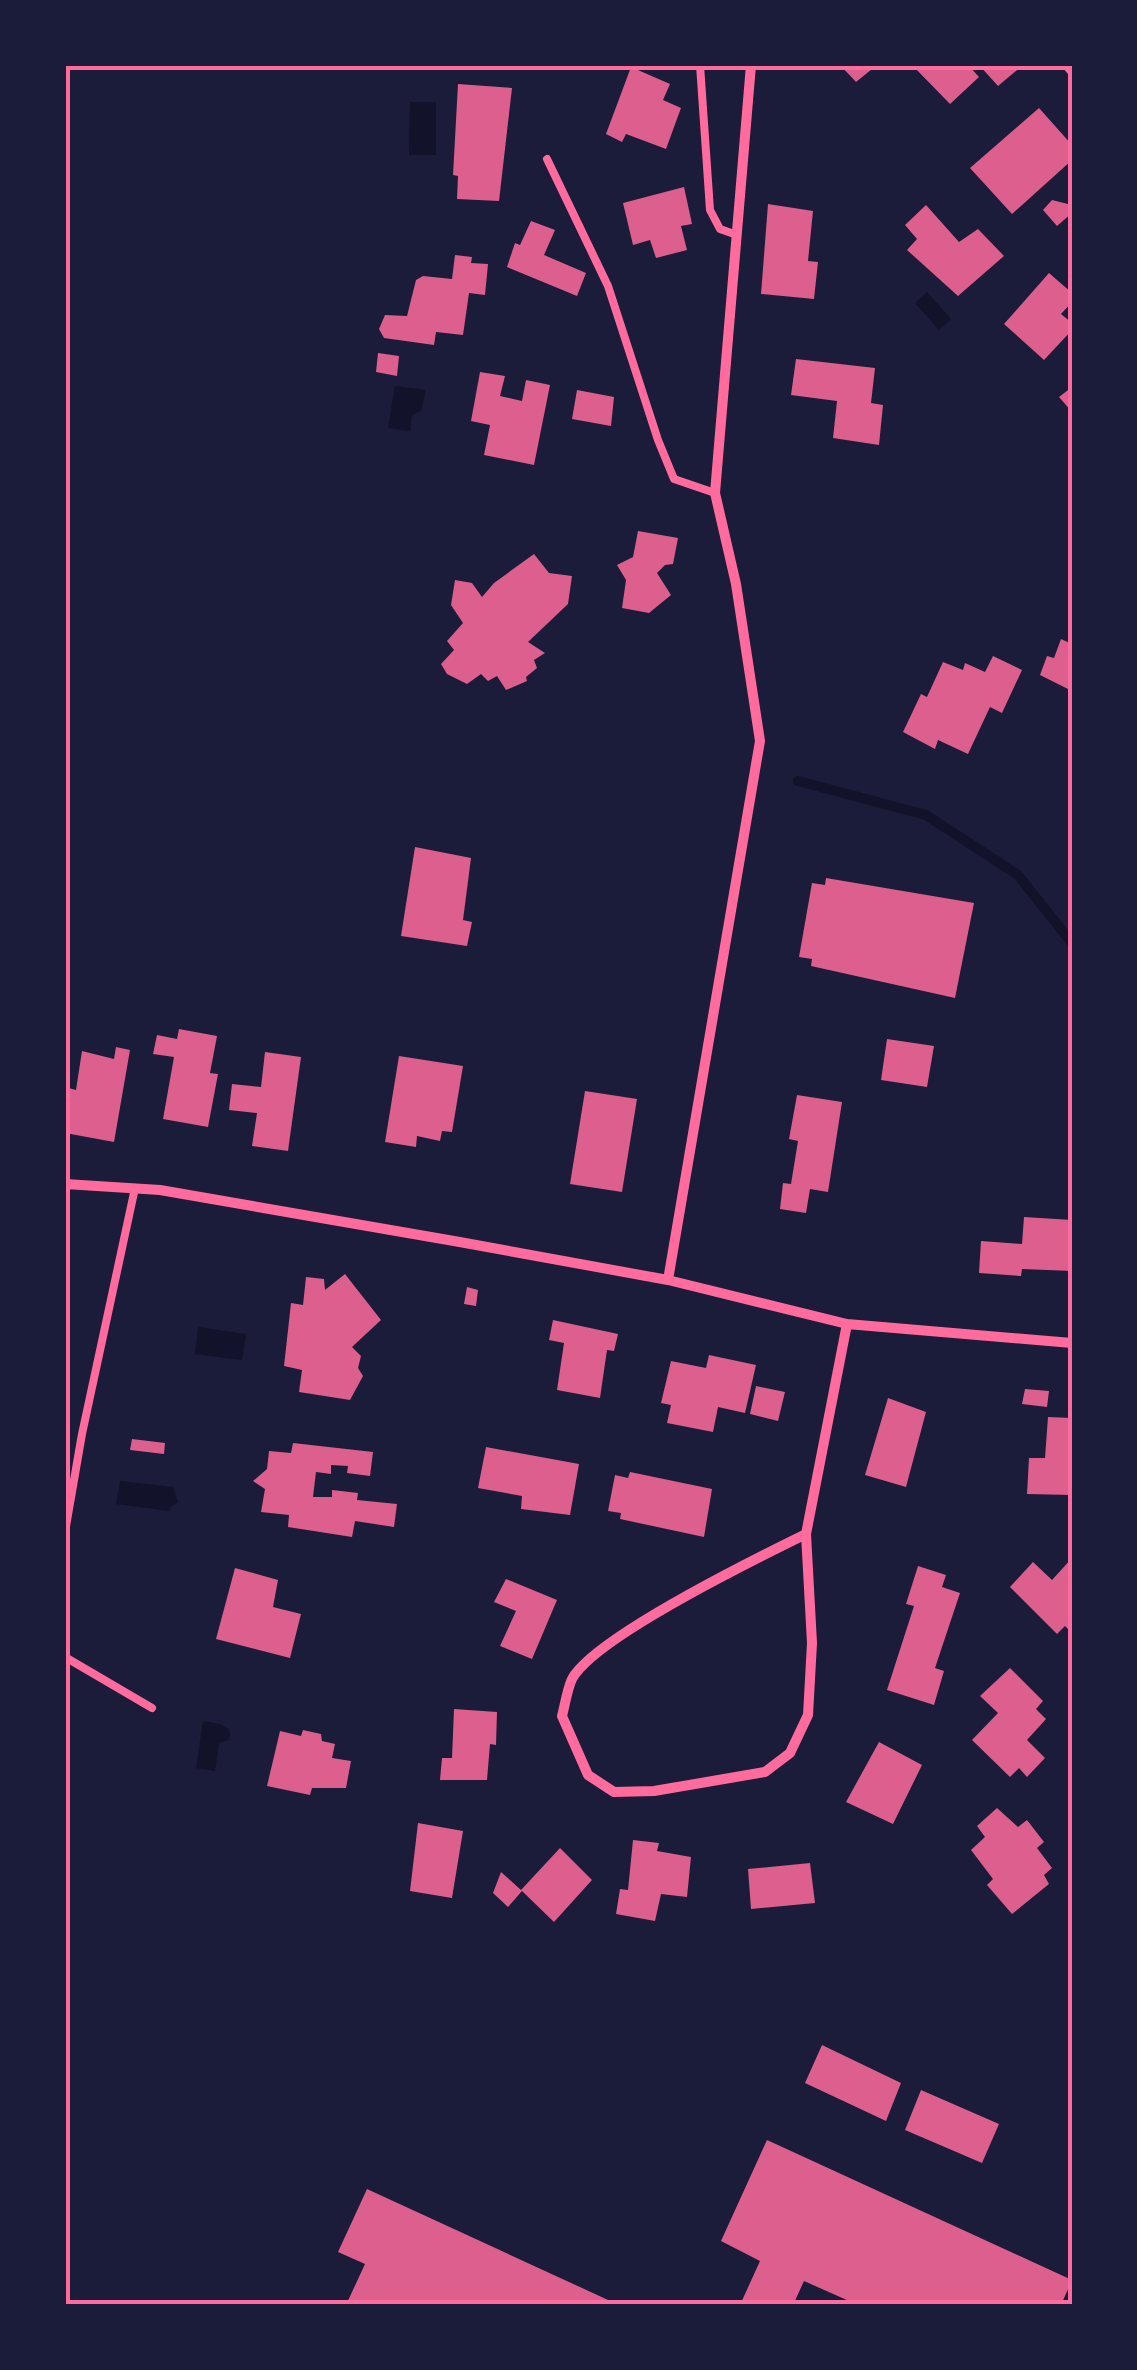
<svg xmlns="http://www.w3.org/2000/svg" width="1137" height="2370" font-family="'Exo 2',sans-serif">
  <rect width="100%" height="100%" fill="#1b1b3a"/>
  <path fill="#12122b" d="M410 102H436V155H409Z
    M927 292 951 319 939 330 915 303Z
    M395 386 426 390 421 411 412 415 410 431 388 428Z
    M198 1327 246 1334 242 1360 195 1354Z
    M120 1481 173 1487 178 1502 171 1507 170 1511 116 1504Z
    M203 1721 220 1724 229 1729 230 1735 228 1740 219 1743 215 1771 196 1768Z"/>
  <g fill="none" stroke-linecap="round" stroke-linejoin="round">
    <path stroke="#12122b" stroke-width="10" d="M798 781 926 815 1018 875 1072 943"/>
  </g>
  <path fill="#dd5f8e" d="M840 65H877L856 82Z
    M912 65H968L979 77 950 104Z
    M979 65H1023L998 86Z
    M631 67 670 84 663 100 681 108 666 149 626 134 622 142 606 134Z
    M458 84 512 88 499 201 457 199 458 176 453 175Z
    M1039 108 1072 145V160L1012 214 970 168Z
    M684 187 692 224 681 226 687 250 656 258 650 240 633 245 623 203Z
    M1052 200 1072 205V213L1057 226 1043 210Z
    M768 204 813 211 808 261 818 262 814 299 761 294Z
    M926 205 959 242 978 229 1004 256 958 296 907 250 917 239 905 225Z
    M531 221 555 230 544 255 586 273 577 296 507 267 515 243 520 245Z
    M455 255 472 257 471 263 488 264 485 295 469 293 463 335 436 332 434 345 384 338 379 329 385 315 407 316 416 280 423 276 452 279Z
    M1049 273 1072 293V302L1061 314 1072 323V330L1044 360 1004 324Z
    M378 353 399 356 397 376 376 372Z
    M796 359 875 368 871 403 883 405 879 445 833 438 837 401 791 395Z
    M480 372 505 376 500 396 522 401 526 380 550 385 534 465 484 455 490 425 471 421Z
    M1072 387V412L1059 397Z
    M577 390 614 397 611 426 572 419Z
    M638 531 678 538 673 564 665 565 657 573 671 595 649 613 622 608 626 580 617 565 633 557Z
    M534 554 549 573 572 576 568 604 528 642 545 653 534 660 537 668 526 677 527 681 506 690 497 676 488 681 481 674 467 684 447 674 441 664 454 650 447 641 463 623 451 605 455 580 472 583 482 597 494 583Z
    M1061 639 1072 644V691L1040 675 1047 656 1054 658Z
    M993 656 1022 670 1002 713 990 707 968 754 938 740 935 749 903 732 921 694 927 697 943 662 963 670 965 663 985 672Z
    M415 847 471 858 463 920 472 922 467 946 401 936Z
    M826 878 974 903 955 998 811 966 812 959 799 957 812 883 825 885Z
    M179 1029 217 1036 210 1073 218 1074 208 1127 163 1119 174 1057 153 1054 157 1035 177 1039Z
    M887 1039 934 1046 927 1087 881 1080Z
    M116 1047 130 1050 114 1142 65 1133V1087L76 1090 82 1051 114 1059Z
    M265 1052 301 1057 288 1151 252 1146 257 1113 229 1110 232 1084 261 1087Z
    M399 1056 463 1066 452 1132 442 1131 440 1141 417 1136 416 1147 385 1142Z
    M585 1091 637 1099 622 1192 570 1184Z
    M797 1095 842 1102 828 1192 810 1189 806 1213 780 1209 783 1183 791 1184 798 1141 789 1139Z
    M1024 1217 1072 1220V1271L1022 1269 1021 1276 979 1273 981 1241 1022 1244Z
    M345 1274 381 1320 352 1347 361 1356 358 1368 363 1376 350 1400 299 1392 302 1370 284 1366 291 1303 303 1305 306 1277 324 1279 325 1290Z
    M467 1287 478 1290 476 1306 464 1304Z
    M553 1320 618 1334 614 1351 607 1350 600 1398 557 1390 564 1343 549 1340Z
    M709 1355 756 1365 745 1413 718 1407 713 1432 667 1423 671 1405 661 1403 671 1361 706 1368Z
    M756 1386 785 1392 778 1421 750 1414Z
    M1025 1389 1049 1391 1047 1407 1022 1404Z
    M888 1398 926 1412 906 1487 865 1475Z
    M1048 1417 1072 1418V1495L1027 1494 1029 1458H1045Z
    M132 1439 165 1443 164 1454 130 1450Z
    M293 1443 373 1452 370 1476 347 1473 348 1466 331 1465V1474L316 1472 313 1497H332V1490L358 1493 357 1500 397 1504 394 1527 355 1521 352 1537 288 1527 289 1515 261 1512 265 1489 253 1481 267 1469 269 1451 291 1453Z
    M486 1447 579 1464 570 1515 521 1509 522 1496 478 1488Z
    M630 1472 712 1489 704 1537 620 1519 621 1513 608 1511 615 1475 628 1478Z
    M1072 1558V1633L1065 1626 1057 1634 1010 1587 1033 1562 1052 1580Z
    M918 1566 946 1575 942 1587 960 1593 935 1668 944 1671 934 1705 887 1690 914 1606 906 1604Z
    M235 1568 278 1580 273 1607 301 1614 290 1658 216 1639Z
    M506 1579 557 1600 532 1659 500 1646 516 1611 494 1602Z
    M1010 1668 1043 1701 1036 1709 1046 1719 1027 1740 1045 1758 1027 1777 1019 1768 1010 1777 972 1740 998 1713 980 1696Z
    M454 1709 497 1712 496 1745 490 1744 487 1780H440L442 1758H452Z
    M303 1730 321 1734 322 1741 335 1744 332 1758 351 1761 346 1788H312L310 1795 267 1786 280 1731 301 1736Z
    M879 1742 922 1765 893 1824 846 1802Z
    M997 1808 1018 1827 1027 1820 1044 1842 1037 1848 1052 1868 1044 1875 1049 1884 1012 1914 987 1885 993 1879 971 1850 985 1837 977 1826Z
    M418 1823 463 1831 452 1898 410 1891Z
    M633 1840 659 1843 657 1851 691 1857 687 1897 661 1894 655 1921 616 1914 620 1889 628 1890Z
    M560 1848 592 1880 554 1922 522 1891 508 1907 493 1893 501 1872 521 1890Z
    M810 1863 815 1903 751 1909 748 1869Z
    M822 2045 901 2083 886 2121 805 2083Z
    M921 2090 999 2124 982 2163 905 2130Z
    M767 2140 1072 2280 1061 2305H858L804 2281 793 2305H740L760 2261 721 2241Z
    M367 2189 619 2305H346L365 2264 338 2252Z"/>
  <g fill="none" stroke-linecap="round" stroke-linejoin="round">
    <path stroke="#ff6b9d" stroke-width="8" d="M700 65 710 210 720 229 737 235
      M547 159 608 286 658 440 674 479 715 493
      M65 1532 82 1434 135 1188
      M65 1657 152 1708"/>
    <path stroke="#ff6b9d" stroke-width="10" d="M1067 65 1072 71
      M65 1184 160 1190 454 1241 668 1280 847 1324 1072 1343
      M668 1280 760 741 736 584 715 493 751 65
      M806 1534C759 1557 594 1638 572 1679 567 1690 565 1705 562 1716L588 1775 614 1792 654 1791 765 1772 790 1753 808 1715 812 1643 806 1534 847 1324"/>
  </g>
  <rect width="1137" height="2370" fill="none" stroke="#1b1b3a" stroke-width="135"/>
  <rect x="68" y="68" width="1002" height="2234" fill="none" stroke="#ff6b9d" stroke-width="4"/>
</svg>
